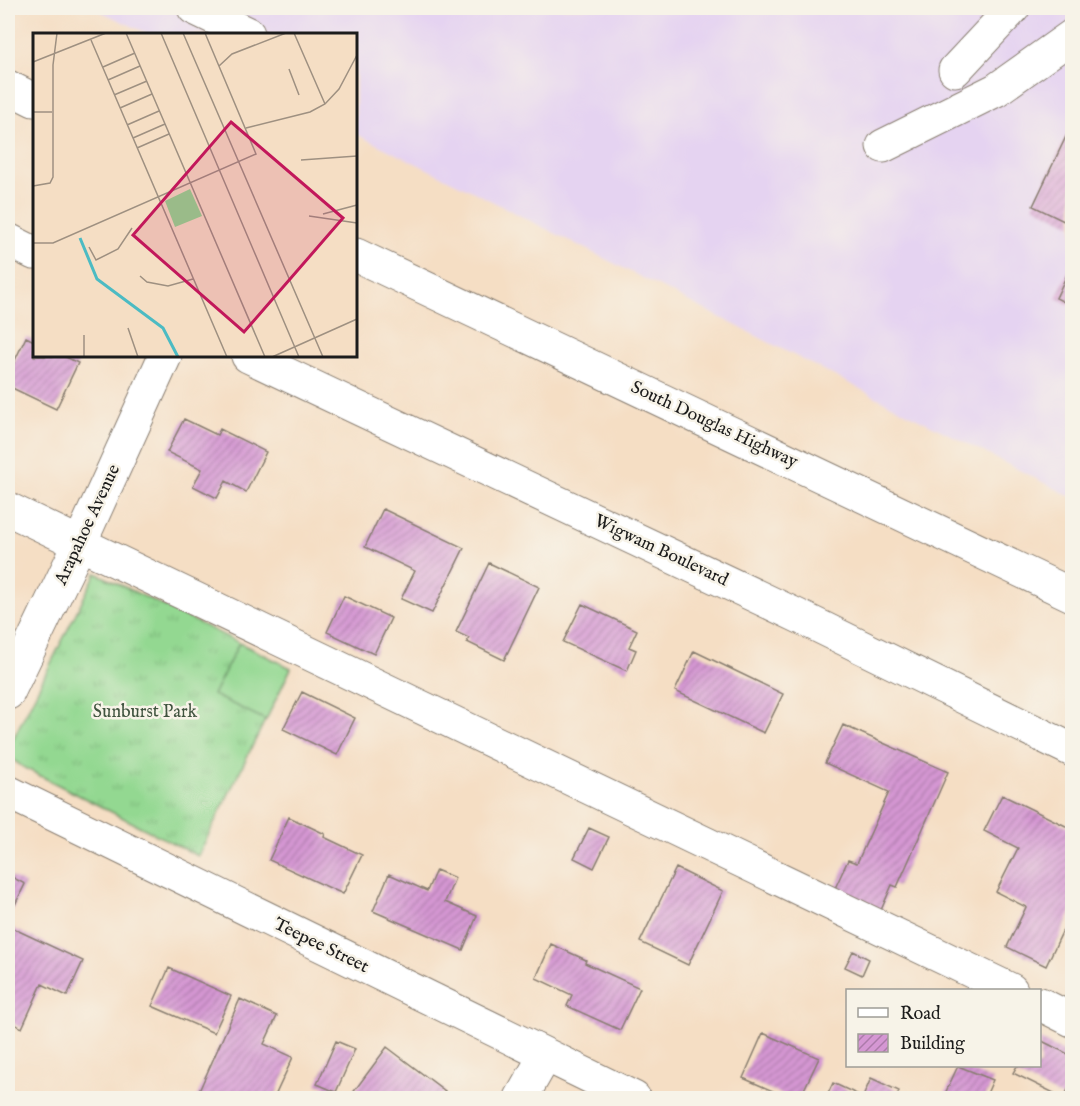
<svg xmlns="http://www.w3.org/2000/svg" width="1080" height="1106" font-family="'IM FELL English',serif">
  <defs>
    <pattern id="grass-tufts" width="24" height="20" patternUnits="userSpaceOnUse" patternTransform="scale(1.5)"><rect width="24" height="20" fill="#93d891"/><path d="M3 7l-1-3M5 7V3M7 7l1-3M15 17l-1-3M17 17v-4M19 17l1-3" fill="none" stroke="#7eb97c"/></pattern>
    <pattern id="building-hatch" width="6" height="6" patternUnits="userSpaceOnUse" patternTransform="scale(1.5)"><rect width="6" height="6" fill="#d597d3"/><path d="M-1 1l2-2M0 6l6-6M5 7l2-2" fill="none" stroke="#ac7aaa"/></pattern>
  </defs>
  <rect width="100%" height="100%" fill="#f7f3e8"/>
  <filter id="ink" filterUnits="userSpaceOnUse"><feTurbulence type="fractalNoise" baseFrequency=".0167" numOctaves="2"/><feDisplacementMap in="SourceGraphic" scale="12" xChannelSelector="R" yChannelSelector="G"/><feConvolveMatrix kernelMatrix="1 2 1 2 8 2 1 2 1" color-interpolation-filters="sRGB"/></filter>
  <filter id="wash" filterUnits="userSpaceOnUse"><feTurbulence type="fractalNoise" baseFrequency=".008" numOctaves="4" result="noise"/><feDisplacementMap in="SourceGraphic" scale="24" xChannelSelector="R" yChannelSelector="G"/><feGaussianBlur stdDeviation="1.35" result="paint"/><feColorMatrix in="noise" values="0 0 0 0 0 0 0 0 0 0 0 0 0 0 0 0 0 1.4 0 .05"/><feComposite in="paint" operator="in"/></filter>
  <g filter="url(#wash)">
    <rect width="100%" height="100%" fill="#f5dec4"/>
    <path fill="#e5d3f1" d="M93 8H1072V497L470 190 356 134V34H149Z"/>
    <path fill="url(#grass-tufts)" stroke="#587a56" stroke-width="1.5" d="M96 573 291 668 198 856 23 767 12 759V741Z"/>
    <path fill="#93d891" stroke="#587a56" stroke-width="1.5" d="M239 643 291 668 266 720 213 695Z"/>
    <g id="blocks">
      <path fill="url(#building-hatch)" d="M1072 124V225L1033 206Z
        M1072 264V306L1056 298Z
        M26 337 34 341V356H64L78 363 56 409 8 386V375Z
        M184 419 217 435 220 429 266 452 246 492 226 481 217 498 193 486 202 469 167 452Z
        M383 509 464 548 432 613 401 599 415 571 365 547Z
        M489 563 539 587 504 660 467 642 469 638 456 632Z
        M344 596 391 618 374 654 327 632Z
        M582 604 637 630 629 647 636 650 627 671 563 642Z
        M694 651 783 694 764 733 675 691Z
        M302 692 355 718 337 755 283 729Z
        M843 725 948 772 897 887 892 885 878 917 831 897 848 860 857 863 889 792 825 763Z
        M1002 795 1072 829V911L1046 966 1007 947 1026 907 996 892 1018 848 984 831Z
        M289 817 325 834 324 837 362 855 343 894 269 860Z
        M589 828 609 837 594 868 574 858Z
        M676 868 723 891 688 965 640 942Z
        M436 870 455 878 445 902 477 916 463 950 373 911 389 874 427 891Z
        M8 875 25 884 8 919Z
        M8 926 83 961 67 996 42 984 22 1028 8 1021Z
        M551 944 586 960 585 963 640 988 620 1030 567 1006 572 995 536 978Z
        M853 951 869 959 862 975 845 967Z
        M169 968 231 996 214 1033 152 1006Z
        M240 999 277 1016 264 1044 293 1057 274 1098H196Z
        M763 1033 819 1058 800 1098H789L743 1078Z
        M1040 1040 1072 1056V1081L1064 1098 1013 1073 1017 1066H1040Z
        M336 1041 355 1049 336 1092 317 1084Z
        M387 1047 445 1091 440 1098H349Z
        M958 1066 993 1080 985 1098H943Z
        M871 1078 899 1091 896 1098H826L833 1083 863 1097Z"/>
    </g>
  </g>
  <g filter="url(#ink)">
    <use href="#blocks" fill-opacity="0" stroke="#887d70" stroke-width="1.5"/>
    <g fill="none" stroke-linecap="round" stroke-linejoin="round">
      <defs>
        <path id="minor" d="M194 8 248 34
          M955 70 1013 8
          M883 146 996 90 1072 36
          M8 240 34 253
          M248 356 796 615 1072 750
          M8 509 1011 990
          M8 693 80 543 165 356
          M8 792 634 1098
          M1040 1004 1072 1020
          M521 1098 545 1056"/>
        <path id="highway" d="M8 87 34 100
          M356 255 1072 595"/>
      </defs>
      <use href="#minor" stroke="#887d70" stroke-width="35"/>
      <use href="#highway" stroke="#887d70" stroke-width="35"/>
      <use href="#minor" stroke="#fff" stroke-width="33"/>
      <use href="#highway" stroke="#fff" stroke-width="33"/>
    </g>
  </g>
  <g text-anchor="middle" dominant-baseline="central" stroke-width="5" stroke-linejoin="round" paint-order="stroke">
    <g font-size="18" fill="#1c1c1c" stroke="#f7f3e8">
      <text transform="translate(714 425) rotate(25)">South Douglas Highway</text>
      <text transform="translate(88 525) rotate(-65)">Arapahoe Avenue</text>
      <text transform="translate(661 551) rotate(25)">Wigwam Boulevard</text>
      <text transform="translate(321 946) rotate(26)">Teepee Street</text>
    </g>
    <g font-size="18" fill="#40543f" stroke="#f7f3e8">
      <text x="145" y="712">Sunburst Park</text>
    </g>
  </g>
  <g transform="translate(33 33)">
    <rect width="324" height="324" fill="#f5dec4"/>
    <path d="M157 156 169 183 142 194 132 168Z" fill="#93d891"/>
    <path fill="none" stroke="#4cbbc3" stroke-width="3" d="M47 205 64 246 130 295 145 324"/>
    <path fill="none" stroke="#9e9081" stroke-width="1.5" d="M93 0 232 324M128 0 266 324M150 0 290 324M261 0 292 71M58 7 194 324M0 29 73 0M186 33 199 21 253 0M70 34 102 20M256 36 266 62M75 47 107 33M81 62 114 48M87 75 119 61M0 79H19M94 92 126 78M213 95 277 79 292 71 306 56 324 22M100 105 132 91M104 115 136 101M268 127 324 123M0 153 17 150 20 144V32L24 0M290 181 324 172M276 183 324 190M0 210H20L223 121 172 0M56 214 63 227 85 216 99 195M107 243 114 249 135 253 160 246M95 295 105 324M51 302V324M239 324 324 286"/>
    <path fill="#c2185b" fill-opacity="0.15" stroke="#c2185b" stroke-width="3" d="M198 89 310 185 211 299 100 202Z"/>
    <rect width="324" height="324" fill="none" stroke="#1c1c1c" stroke-width="3"/>
  </g>
  <rect width="1080" height="1106" fill="none" stroke="#f7f3e8" stroke-width="30"/>
  <rect x="846" y="989" width="195" height="78" fill="#f7f3e8" stroke="#9f9d96" stroke-width="1.5"/>
  <rect x="858" y="1008" width="30" height="9" fill="#ffffff" stroke="#9f9d96" stroke-width="1.5"/>
  <text x="900" y="1019" font-size="18" fill="#1c1c1c">Road</text>
  <rect x="858" y="1034" width="30" height="18" fill="url(#building-hatch)" stroke="#9f9d96" stroke-width="1.5"/>
  <text x="900" y="1049" font-size="18" fill="#1c1c1c">Building</text>
</svg>
